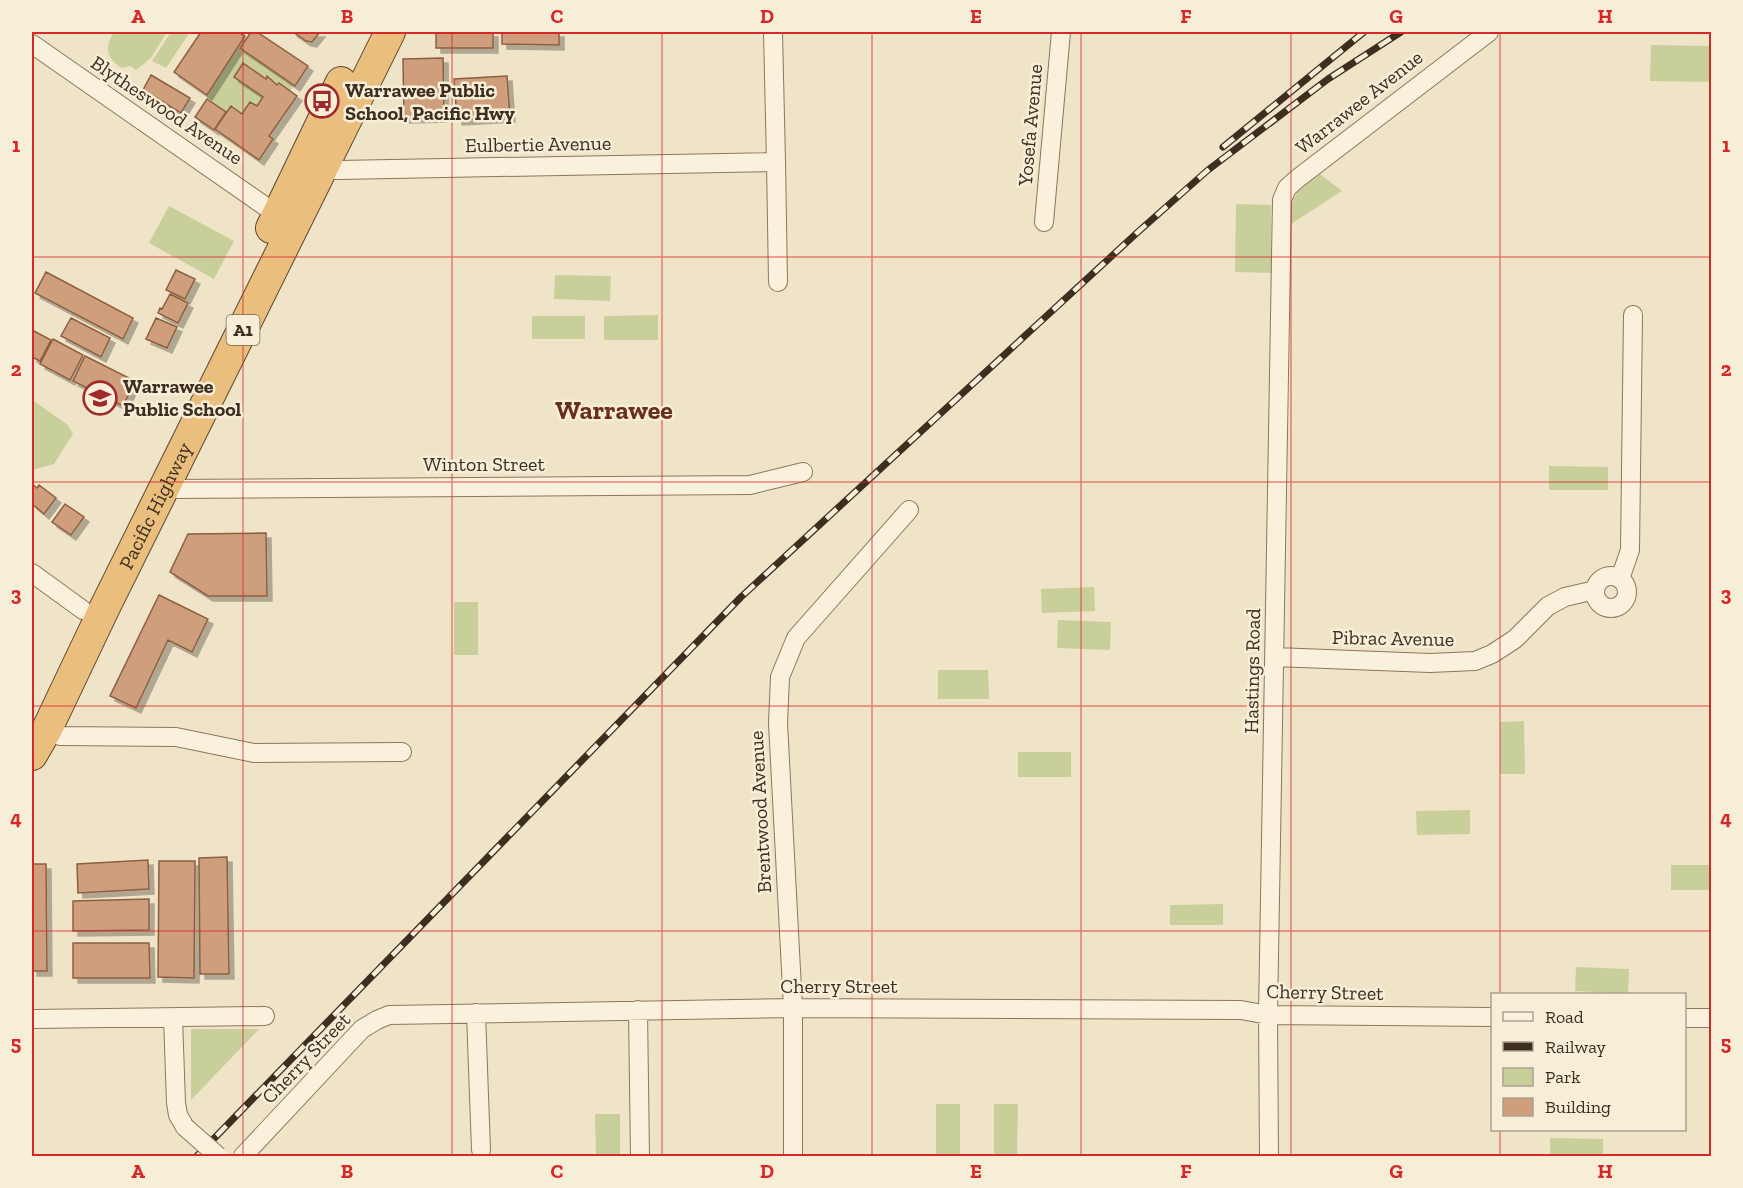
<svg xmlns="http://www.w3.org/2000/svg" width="1743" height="1188" font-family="'Zilla Slab',serif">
  <defs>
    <filter id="shadow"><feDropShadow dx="5" dy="5" stdDeviation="0" flood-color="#0004"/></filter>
  </defs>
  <rect width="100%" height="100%" fill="#f0e4c8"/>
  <path fill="#c9cf9b" d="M114 32H167L151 58 136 70 130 66 121 68C106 57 104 47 114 32Z
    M171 32H190L166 68 152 61Z
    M1651 45 1711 46V82L1650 81Z
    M238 47 294 85 290 91 277 85 268 76 266 79 243 63 234 77 263 97 257 106 242 114 231 107 226 112 207 99V95Z
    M1320 174 1342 191 1291 224C1291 192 1296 192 1320 174Z
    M1236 204 1271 205V273L1235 272Z
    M169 206 234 241 214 279 149 243Z
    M555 275 611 276 610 301 554 299Z
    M658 315V340H604V316Z
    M532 316H585V339H532Z
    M32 400 68 425 73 434 54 464 32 470Z
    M1549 466 1608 467V490H1549Z
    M1094 587 1095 611 1042 613 1041 589Z
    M454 602H478V655H454Z
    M1058 620 1111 622 1110 650 1057 648Z
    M938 670H988L989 699H938Z
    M1524 721 1525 774H1500V722Z
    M1018 752H1071V777H1018Z
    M1470 810V834L1417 835 1416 811Z
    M1671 865H1711V890H1671Z
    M1223 904V925H1170V905Z
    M1576 967 1629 969 1628 994 1575 991Z
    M191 1029H259L191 1100Z
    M936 1104H960V1156H936Z
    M994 1104H1018L1017 1156H994Z
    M595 1114H620V1156H596Z
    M1550 1138 1603 1139V1156H1550Z"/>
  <path fill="#cf9f7d" stroke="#8d5f41" stroke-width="1.5" filter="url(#shadow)" d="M201 32H238L245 36 207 95 174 72Z
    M251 32H257L308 66 295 86 240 48Z
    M293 32H320L312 42 306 41Z
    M436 32H493V48H436Z
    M502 32H559V45L502 44Z
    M443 58 444 117 404 118 403 59Z
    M243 63 266 79 267 76 277 85 279 83 297 96 269 136 273 139 259 160 215 129 231 106 242 114 250 102 257 106 263 97 234 77Z
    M151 75 190 98 181 113 143 90Z
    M507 76 510 117 457 120 454 79Z
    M207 99 226 112 214 130 195 117Z
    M176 270 195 279 185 299 166 290Z
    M46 272 133 318 123 339 35 293Z
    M170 294 188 303 178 323 158 313 160 308 162 309Z
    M71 318 110 338 101 357 61 336Z
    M156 318 177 327 167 348 146 339Z
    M32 330 51 340 40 361 32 357Z
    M53 339 83 355 70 380 40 364Z
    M85 356 135 381 123 406 73 381Z
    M32 484 37 488 39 485 56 498 44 514 32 504Z
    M65 504 84 517 71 535 52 522Z
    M266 533 267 596H208L170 572 188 534Z
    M159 595 208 619 192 652 168 640 136 708 110 696Z
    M227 857 229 974H200L199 858Z
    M148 860 149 889 78 893 77 864Z
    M159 861H195L194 978 158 977Z
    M32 864H46L47 971H32Z
    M149 899V930L73 931V901Z
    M73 943H149L150 978H73Z"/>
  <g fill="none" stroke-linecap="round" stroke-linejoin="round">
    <defs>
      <path id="minor" d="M32 44 269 209 278 213
        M776 162 778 282
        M315 167 322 170H339L776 162 773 32
        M1044 222 1061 32
        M165 489 750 485 803 472
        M32 573 83 610
        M1595 592a16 16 0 1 1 32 0a16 16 0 1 1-32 0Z
        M1620 579 1630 550 1633 315
        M1275 657 1430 663 1475 661 1492 654 1515 639 1548 606 1565 597 1595 590
        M47 729 60 736 176 737 254 753 402 752
        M638 1010 640 1156
        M476 1013 481 1150
        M173 1018 176 1103 178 1115 185 1127
        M1684 1018H1712
        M32 1019 265 1016
        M243 1156 362 1029 377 1020 389 1015 793 1008 1241 1010 1268 1015 1492 1017
        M793 1156V1008L778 723 780 677 796 638 909 510
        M1269 1156 1268 1015 1282 200 1287 188 1297 179 1489 32"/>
      <g id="trunk">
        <path d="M271 228 341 82"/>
        <path id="s1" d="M32 755 47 729 104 609 390 32"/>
      </g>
    </defs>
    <use href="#minor" stroke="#8d765c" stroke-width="20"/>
    <use href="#trunk" stroke="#5b4430" stroke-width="32"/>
    <use href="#minor" stroke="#faf1dc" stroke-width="18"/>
    <use href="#trunk" stroke="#eabe7c" stroke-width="30"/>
    <defs>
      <path id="rail" d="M1223 147 1364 32
        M197 1156 741 597 1139 231 1208 170 1328 79 1401 32"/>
    </defs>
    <use href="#rail" stroke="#3d2e20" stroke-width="7"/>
    <use href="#rail" stroke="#f7eed8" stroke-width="4.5" stroke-dasharray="14" stroke-linecap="butt"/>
    <defs>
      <path id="minor-bridge" d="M185 1127 218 1156"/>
    </defs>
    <use href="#minor-bridge" stroke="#8d765c" stroke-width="20" stroke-linecap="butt"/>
    <use href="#minor-bridge" stroke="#faf1dc" stroke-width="18"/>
  </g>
  <path fill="none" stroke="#d62828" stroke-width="1.5" stroke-opacity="0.55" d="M243 32V1156M452 32V1156M662 32V1156M872 32V1156M1081 32V1156M1291 32V1156M1500 32V994M32 257H1712M32 482H1712M32 706H1712M32 931H1712M1500 1130V1156"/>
  <defs>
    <symbol id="bus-ring" viewBox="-11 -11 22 22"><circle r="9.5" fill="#f7eed8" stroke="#9e2a2b" stroke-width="1.5"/><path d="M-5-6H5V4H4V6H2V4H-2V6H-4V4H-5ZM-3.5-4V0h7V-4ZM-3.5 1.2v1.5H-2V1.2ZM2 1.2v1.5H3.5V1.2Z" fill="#9e2a2b"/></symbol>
    <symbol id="school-ring" viewBox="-11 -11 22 22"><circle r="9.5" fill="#f7eed8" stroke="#9e2a2b" stroke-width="1.5"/><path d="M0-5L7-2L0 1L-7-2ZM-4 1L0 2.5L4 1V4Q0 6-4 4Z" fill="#9e2a2b"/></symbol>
  </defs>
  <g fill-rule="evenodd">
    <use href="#bus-ring" x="303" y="82" width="38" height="38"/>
    <use href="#school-ring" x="81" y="379" width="38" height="38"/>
  </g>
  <g text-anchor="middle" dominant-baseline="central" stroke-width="5" stroke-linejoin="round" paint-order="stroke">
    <rect fill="#f7eed8" stroke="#756857" stroke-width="1.5" x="226.5" y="315" width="33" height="30" rx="4.5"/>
    <g font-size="18" font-weight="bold" fill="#3d2e20">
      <text x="243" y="330">A1</text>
    </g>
    <g font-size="20" font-weight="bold" fill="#3d2e20" stroke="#f7eed8" text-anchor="start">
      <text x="345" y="90">Warrawee Public<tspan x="345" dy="23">School, Pacific Hwy</tspan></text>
      <text x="123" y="386">Warrawee<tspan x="123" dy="23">Public School</tspan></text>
    </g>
    <g font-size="20" fill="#3d2e20" stroke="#f7eed8">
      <text transform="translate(1359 102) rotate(-38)">Warrawee Avenue</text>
      <text transform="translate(167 110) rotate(34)">Blytheswood Avenue</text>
      <text transform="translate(1030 125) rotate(-85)">Yosefa Avenue</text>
      <text transform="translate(538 144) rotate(-1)">Eulbertie Avenue</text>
      <text x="484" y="464">Winton Street</text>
      <text stroke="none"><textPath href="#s1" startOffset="278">Pacific Highway</textPath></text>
      <text transform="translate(1393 638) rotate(1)">Pibrac Avenue</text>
      <text transform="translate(1252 671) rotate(-89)">Hastings Road</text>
      <text transform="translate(760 812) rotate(-93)">Brentwood Avenue</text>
      <text x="839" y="986">Cherry Street</text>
      <text transform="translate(1325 992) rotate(1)">Cherry Street</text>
      <text transform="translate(306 1058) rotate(-46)">Cherry Street</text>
    </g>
    <g font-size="26" font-weight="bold" fill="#6b2e1e" stroke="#f7eed8">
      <text x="614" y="410">Warrawee</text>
    </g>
  </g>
  <rect width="1743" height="1188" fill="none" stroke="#f7eed8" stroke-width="66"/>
  <rect x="1491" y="993" width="195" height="138" fill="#f7eed8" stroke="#ada18e" stroke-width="1.5"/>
  <rect x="1503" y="1012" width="30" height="9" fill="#faf1dc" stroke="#ada18e" stroke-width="1.5"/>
  <text x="1545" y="1023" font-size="18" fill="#3d2e20">Road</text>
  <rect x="1503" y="1042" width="30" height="9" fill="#3d2e20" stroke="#ada18e" stroke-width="1.5"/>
  <text x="1545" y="1053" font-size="18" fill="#3d2e20">Railway</text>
  <rect x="1503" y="1068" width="30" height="18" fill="#c9cf9b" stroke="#ada18e" stroke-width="1.5"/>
  <text x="1545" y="1083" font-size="18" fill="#3d2e20">Park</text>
  <rect x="1503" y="1098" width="30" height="18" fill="#cf9f7d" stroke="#ada18e" stroke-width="1.5"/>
  <text x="1545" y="1113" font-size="18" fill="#3d2e20">Building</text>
  <rect x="33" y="33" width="1677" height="1122" fill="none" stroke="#d62828" stroke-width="2"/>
  <g font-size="20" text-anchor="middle" font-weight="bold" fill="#d62828">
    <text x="138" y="23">A</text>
    <text x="347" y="23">B</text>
    <text x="557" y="23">C</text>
    <text x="767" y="23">D</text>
    <text x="976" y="23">E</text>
    <text x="1186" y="23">F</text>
    <text x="1396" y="23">G</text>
    <text x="1605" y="23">H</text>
    <text x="16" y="152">1</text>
    <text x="1726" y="152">1</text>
    <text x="16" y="376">2</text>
    <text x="1726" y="376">2</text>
    <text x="16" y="601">3</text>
    <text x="1726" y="601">3</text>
    <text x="16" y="825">4</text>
    <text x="1726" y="825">4</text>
    <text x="16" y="1050">5</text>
    <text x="1726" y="1050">5</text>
    <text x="138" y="1178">A</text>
    <text x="347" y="1178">B</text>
    <text x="557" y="1178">C</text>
    <text x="767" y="1178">D</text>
    <text x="976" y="1178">E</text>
    <text x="1186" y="1178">F</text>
    <text x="1396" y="1178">G</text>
    <text x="1605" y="1178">H</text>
  </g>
</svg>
